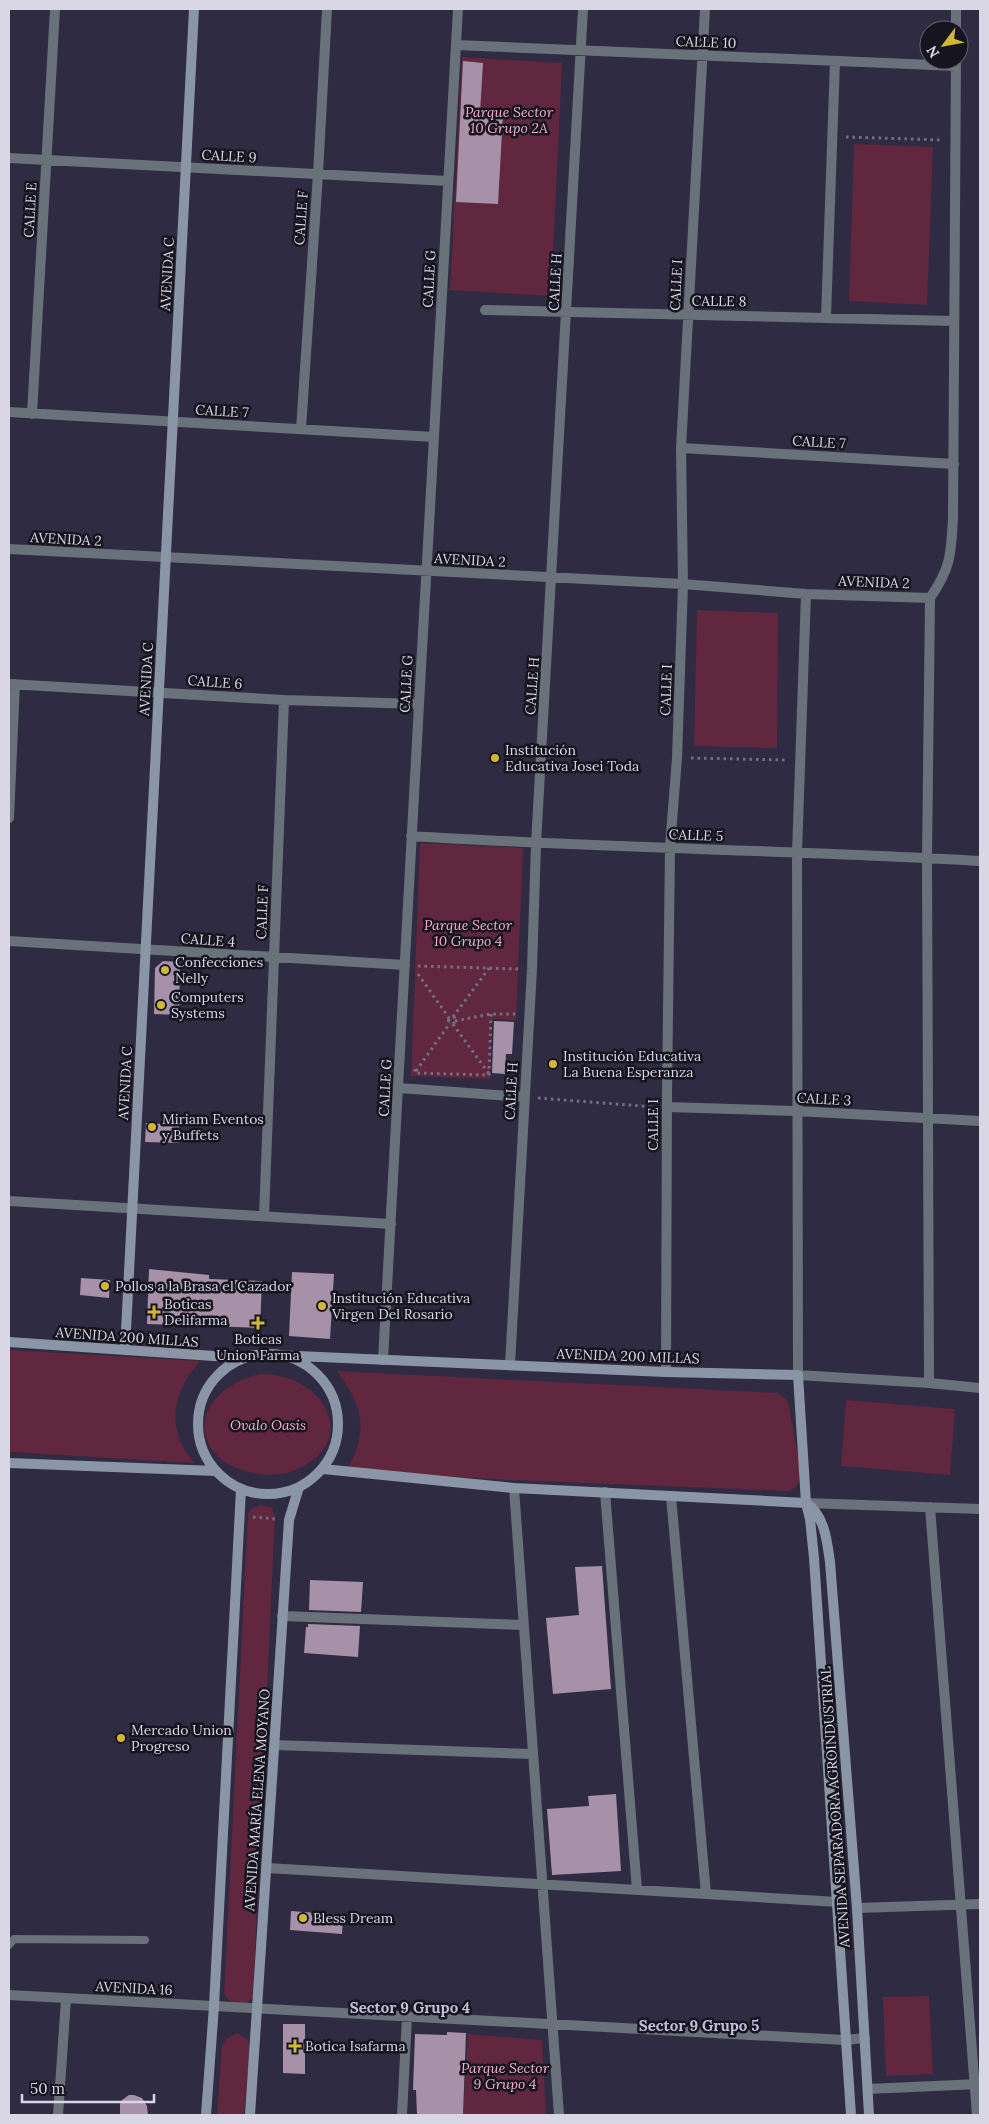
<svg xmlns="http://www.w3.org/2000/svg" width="989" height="2124" font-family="Lora,serif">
  <rect width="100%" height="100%" fill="#2e2b42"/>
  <path fill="#60273e" d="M462 57 562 63 551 296 450 290Z
    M854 144 933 147 927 305 849 301Z
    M697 610 778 613 777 748 694 746Z
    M420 843 523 848 516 1020 492 1019 490 1079 411 1076Z
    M9 1350 200 1361C173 1391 164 1430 195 1463L9 1452Z
    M337 1371 778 1393 788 1401 801 1475C799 1483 796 1489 788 1491L508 1480 347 1470C369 1429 363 1407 337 1371Z
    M260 1374C328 1373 363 1447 290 1472 265 1480 222 1470 209 1445 191 1409 229 1380 260 1374Z
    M846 1400 955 1409 950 1475 841 1466Z
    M261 1505 272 1508 275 1515 253 1997C245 2008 232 2006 224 1994L248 1513 252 1508Z
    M929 1996 933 2074 886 2076 883 1997Z
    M237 2033 248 2040 250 2049 244 2115H217L222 2045 226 2039Z
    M468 2034 542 2040 546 2115H463Z"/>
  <path fill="#a691a8" d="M463 61 483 63 480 112 503 114 498 204 456 202Z
    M163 961 180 962 179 1015 154 1014 155 968Z
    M494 1021 514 1022 512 1054H506L505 1074 492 1073Z
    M146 1123 179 1125V1143L145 1142Z
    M149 1269 209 1275V1279L262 1281 260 1328 147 1324Z
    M292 1272 334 1274 330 1339 289 1336Z
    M81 1278 110 1280 109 1298 80 1295Z
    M602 1566 611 1689 553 1694 546 1618 579 1615 575 1567Z
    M310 1580 363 1582 361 1612 309 1610Z
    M308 1624 360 1626 358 1657 304 1653 306 1627H308Z
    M616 1794 621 1871 552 1875 547 1809 589 1806 588 1796Z
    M291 1911 343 1915 342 1934 290 1930Z
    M283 2024H305V2074L283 2073Z
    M447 2032 466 2033 463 2115H417L416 2090H413L415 2034 447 2035Z
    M129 2095H134L142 2098 147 2106 148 2115H120V2104L122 2100Z"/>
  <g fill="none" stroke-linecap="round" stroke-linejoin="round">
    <path stroke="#737084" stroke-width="3" stroke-dasharray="2.5 4" stroke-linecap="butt" d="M846 137 942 140
      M691 758 787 760
      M418 966 519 969
      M418 974 449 1018
      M448.5 1020a3.5 3.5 0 1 1 7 0a3.5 3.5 0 1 1-7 0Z
      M453 1017 489 968
      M455 1021 491 1014H516
      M453 1024 489 1074
      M415 1069V1073L489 1075 491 1014
      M416 1071 450 1023
      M538 1098 654 1107
      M253 1517 276 1519"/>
    <path stroke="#69717b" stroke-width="8" d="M9 1945 14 1939 145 1940"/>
    <path stroke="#69717b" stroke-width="10" d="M956 30V9
      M456 45 956 66
      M9 158 448 181
      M485 310 954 321
      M826 317 835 61
      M9 412 434 437
      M32 414 55 9
      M301 429 318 174 327 9
      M681 448 954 464
      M9 549 683 584 806 594 930 598
      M806 594 797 853 798 1375 929 1383 980 1388
      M9 684 284 700 419 704
      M9 818 15 684
      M411 836C600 848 791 850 980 861
      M9 941 405 965
      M399 1088 525 1097
      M667 1107 796 1111 980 1121
      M9 1201 391 1224
      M264 1216 284 700
      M383 1360C409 910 431 459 458 9
      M510 1365 532 969 536 844 583 9
      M666 1372 667 1096 670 847 677 758 683 584 681 448 705 9
      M929 1383 927 858 930 598C951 568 951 554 953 518L956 60
      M514 1488 559 2115
      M605 1492 637 1890
      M671 1496 706 1894
      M806 1503 980 1509
      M930 1507 977 2115
      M282 1616 523 1625
      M275 1745 532 1754
      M267 1868 838 1902
      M857 1908 980 1904
      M9 1995 845 2040 865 2038
      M868 2089 979 2084
      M58 2115 66 1999
      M402 2115 407 2017"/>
    <path stroke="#8a96a6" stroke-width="10" d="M9 1342 243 1358
      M125 1350 194 9
      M198 1424a70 70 0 1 1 140 0a70 70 0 1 1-140 0Z
      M274 1355 666 1372 798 1375 806 1503 810 1519 814 1558 851 2115
      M9 1463 216 1471
      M323 1469 514 1488 806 1503
      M806 1503C825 1516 827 1541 830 1562L857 1908 869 2115
      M206 2115 214 2006 241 1489
      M250 2115 289 1520 299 1487"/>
  </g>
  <g fill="#d2b736" stroke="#16151f" stroke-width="2">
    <circle cx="495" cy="758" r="5"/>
    <circle cx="165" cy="970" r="5"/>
    <circle cx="161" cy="1005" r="5"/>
    <circle cx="553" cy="1064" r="5"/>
    <circle cx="152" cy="1127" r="5"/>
    <circle cx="105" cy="1286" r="5"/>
    <circle cx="322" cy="1306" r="5"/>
    <path d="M151.5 1304.5h5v5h5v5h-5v5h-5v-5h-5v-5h5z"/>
    <path d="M255.5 1315.5h5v5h5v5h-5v5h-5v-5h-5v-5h5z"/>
    <circle cx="121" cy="1738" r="5"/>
    <circle cx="303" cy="1918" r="5"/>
    <path d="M292.5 2038.5h5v5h5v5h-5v5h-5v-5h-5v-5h5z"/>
  </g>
  <g text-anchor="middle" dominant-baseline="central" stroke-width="5" stroke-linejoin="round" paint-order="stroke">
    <g font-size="14" fill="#d9d7e6" stroke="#16151f">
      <text transform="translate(706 42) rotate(2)">CALLE 10</text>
      <text transform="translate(229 156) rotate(3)">CALLE 9</text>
      <text transform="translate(30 210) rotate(-87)">CALLE E</text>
      <text transform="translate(301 218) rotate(-86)">CALLE F</text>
      <text transform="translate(167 274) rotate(-87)">AVENIDA C</text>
      <text transform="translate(429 279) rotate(-87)">CALLE G</text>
      <text transform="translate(555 282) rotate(-87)">CALLE H</text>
      <text transform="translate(676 285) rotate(-87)">CALLE I</text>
      <text transform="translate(719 301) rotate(1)">CALLE 8</text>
      <text transform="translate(222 411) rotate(3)">CALLE 7</text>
      <text transform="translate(819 442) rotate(3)">CALLE 7</text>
      <text transform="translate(66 539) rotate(3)">AVENIDA 2</text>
      <text transform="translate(470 560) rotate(3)">AVENIDA 2</text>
      <text transform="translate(874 582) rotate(2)">AVENIDA 2</text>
      <text transform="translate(146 679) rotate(-87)">AVENIDA C</text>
      <text transform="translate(215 682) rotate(4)">CALLE 6</text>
      <text transform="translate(406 684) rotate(-87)">CALLE G</text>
      <text transform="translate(532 686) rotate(-86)">CALLE H</text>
      <text transform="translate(666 690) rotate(-88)">CALLE I</text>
      <text transform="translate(696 835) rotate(2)">CALLE 5</text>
      <text transform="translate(262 912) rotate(-88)">CALLE F</text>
      <text transform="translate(208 940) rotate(4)">CALLE 4</text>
      <text transform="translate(125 1083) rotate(-87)">AVENIDA C</text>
      <text transform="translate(385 1088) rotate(-87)">CALLE G</text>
      <text transform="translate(511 1091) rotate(-87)">CALLE H</text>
      <text transform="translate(824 1099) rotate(3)">CALLE 3</text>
      <text transform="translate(653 1125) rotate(-90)">CALLE I</text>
      <text transform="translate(127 1337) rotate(4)">AVENIDA 200 MILLAS</text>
      <text transform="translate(628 1356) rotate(2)">AVENIDA 200 MILLAS</text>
      <text transform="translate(257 1800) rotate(-86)">AVENIDA MARÍA ELENA MOYANO</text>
      <text transform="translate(835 1807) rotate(-94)">AVENIDA SEPARADORA AGROINDUSTRIAL</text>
      <text transform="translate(134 1988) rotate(3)">AVENIDA 16</text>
    </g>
    <g font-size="14" font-style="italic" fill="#f8afc8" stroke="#16151f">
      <text x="509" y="112">Parque Sector<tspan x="509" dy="16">10 Grupo 2A</tspan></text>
      <text x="468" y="925">Parque Sector<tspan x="468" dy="16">10 Grupo 4</tspan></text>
      <text x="268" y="1425">Ovalo Oasis</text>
      <text x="505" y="2068">Parque Sector<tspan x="505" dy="16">9 Grupo 4</tspan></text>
    </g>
    <g font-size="14" fill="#d9d7e6" stroke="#16151f" text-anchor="start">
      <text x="505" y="750">Institución<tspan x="505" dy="16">Educativa Josei Toda</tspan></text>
      <text x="175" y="962">Confecciones<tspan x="175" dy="16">Nelly</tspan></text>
      <text x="171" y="997">Computers<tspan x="171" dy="16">Systems</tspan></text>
      <text x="563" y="1056">Institución Educativa<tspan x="563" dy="16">La Buena Esperanza</tspan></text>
      <text x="162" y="1119">Miriam Eventos<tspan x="162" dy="16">y Buffets</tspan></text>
      <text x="115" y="1286">Pollos a la Brasa el Cazador</text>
      <text x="332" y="1298">Institución Educativa<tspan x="332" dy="16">Virgen Del Rosario</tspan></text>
      <text x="164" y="1304">Boticas<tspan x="164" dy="16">Delifarma</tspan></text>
      <text x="258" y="1339" text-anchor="middle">Boticas<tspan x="258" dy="16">Union Farma</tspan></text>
      <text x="131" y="1730">Mercado Union<tspan x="131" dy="16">Progreso</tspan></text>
      <text x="313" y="1918">Bless Dream</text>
      <text x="305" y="2046">Botica Isafarma</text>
    </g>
    <g font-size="15" font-weight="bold" fill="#c1bedc" stroke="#16151f">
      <text x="410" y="2007">Sector 9 Grupo 4</text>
      <text x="699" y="2025">Sector 9 Grupo 5</text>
    </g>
  </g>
  <rect width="989" height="2124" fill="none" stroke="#d9d7e6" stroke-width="20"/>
  <g transform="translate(944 45) rotate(238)"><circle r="24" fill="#16151f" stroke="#64636f"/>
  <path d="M0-4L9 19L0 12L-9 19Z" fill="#d2b736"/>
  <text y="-8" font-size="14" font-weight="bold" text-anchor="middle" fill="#d9d7e6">N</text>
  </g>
  <path d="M22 2094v8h132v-8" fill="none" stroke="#d9d7e6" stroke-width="2.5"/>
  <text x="30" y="2094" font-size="15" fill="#d9d7e6" stroke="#16151f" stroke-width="4" paint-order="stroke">50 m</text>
</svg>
